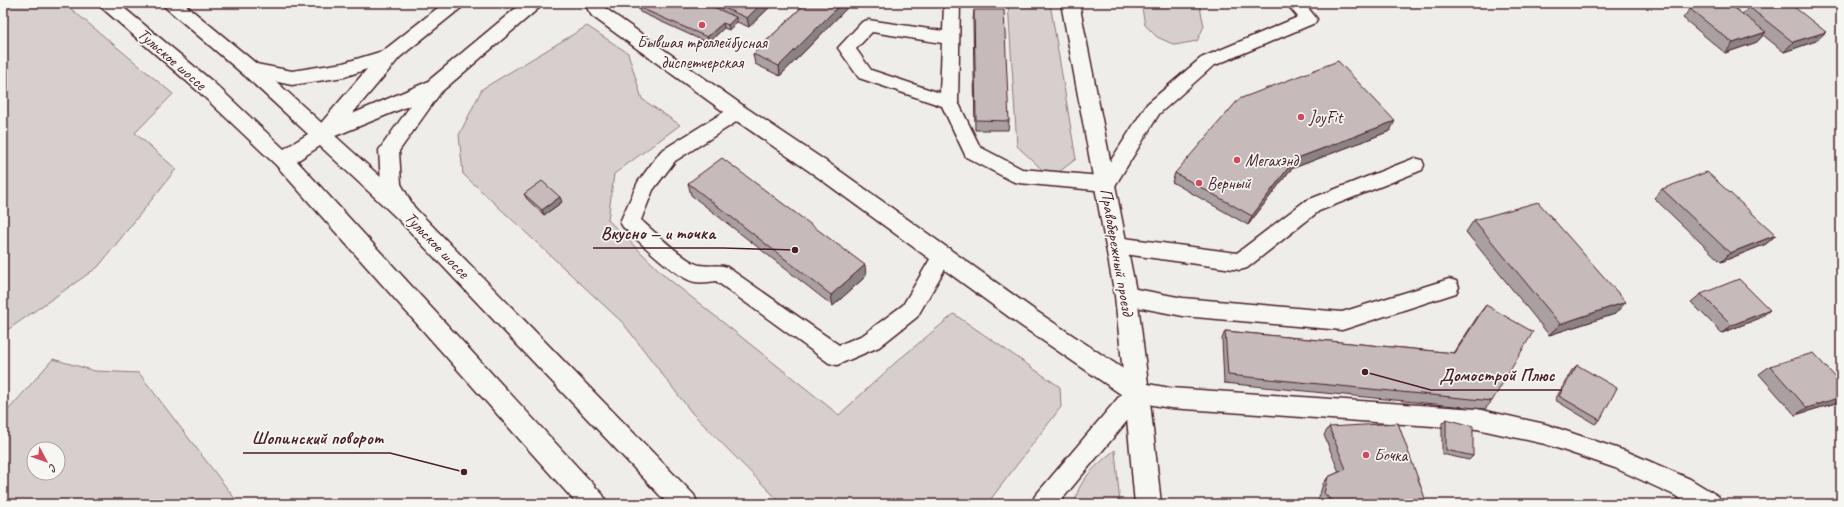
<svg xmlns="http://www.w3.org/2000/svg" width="1844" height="507" font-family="Caveat,sans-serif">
  <rect width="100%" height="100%" fill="#efedea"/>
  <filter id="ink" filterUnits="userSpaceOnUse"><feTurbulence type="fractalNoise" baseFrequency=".025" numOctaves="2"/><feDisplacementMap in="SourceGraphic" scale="8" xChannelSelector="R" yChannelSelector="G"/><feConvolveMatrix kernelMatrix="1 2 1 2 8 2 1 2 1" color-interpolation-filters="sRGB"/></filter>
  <g filter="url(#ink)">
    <path fill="#d7cfce" stroke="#90777c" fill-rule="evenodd" d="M3 3H64L173 94 135 133 176 169 98 267 3 333Z
      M1008 3H1050L1076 159 1051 178 1017 146Z
      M1141 3H1199L1204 26 1197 41 1175 45 1157 37 1145 25Z
      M587 26 628 53 642 99 680 125 614 174 608 220 665 276 839 415 896 362 954 314 1060 387 1061 407 987 504H782L692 413 623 323 463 174 459 135 482 89Z
      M53 359 95 371 139 373 239 504H3V416ZM34 449H58V473H34Z
      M1115 450 1120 504H1076C1074 483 1100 462 1115 450Z"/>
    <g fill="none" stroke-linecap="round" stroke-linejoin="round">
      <defs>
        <path id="service" d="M944 3H960L958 102 980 147 1022 169 1101 176 1147 104 1201 58 1298 17 1286 3H1304L1317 19 1315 23 1213 66 1159 114 1113 189 1106 191 1019 183 1012 181 966 157 942 106 859 78 838 48 862 22 868 20 943 31ZM872 32 942 43 940 93 871 70 856 49Z
          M738 105 744 107 747 112 744 117 675 161 653 190 641 220C651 229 688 264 700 265 709 267 718 264 727 267L839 345 863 335 903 305 936 249 943 247 950 249 953 255 917 317 879 347 837 365 829 363 716 281C710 282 701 283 695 282 677 279 638 240 623 227L620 222 638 182 661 151 732 107Z
          M1415 158 1422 160 1424 165 1422 170 1319 211 1247 268 1240 270 1117 253 1110 251 1107 245 1110 239 1117 237 1237 253 1305 201Z
          M1449 279 1456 281 1459 287 1456 293 1342 330 1183 316 1126 305 1119 302 1116 296 1119 290 1126 287 1183 298 1342 312Z
          M1137 382 1170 388 1477 409 1545 424 1628 452 1690 479 1718 496 1722 504H1689L1674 495 1615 468 1545 444 1477 429 1170 408 1142 403 1058 504H1031L1035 496 1129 385Z"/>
        <path id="minor" d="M1061 3H1079L1137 296 1149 392 1146 400 1137 403 1128 400 1125 392 1115 296Z"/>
        <path id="tertiary" d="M584 3H602L605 8 745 107 833 166 1036 311 1146 384 1149 392 1161 504H1135L1125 397 1020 325 819 178 731 117 592 16Z"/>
        <path id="secondary" d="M444 3H465L462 7 400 57 352 114 427 82 522 3H543L540 7 441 92 399 151 401 184 418 214 415 220 407 222 399 220 381 184 379 150 411 105 323 141 316 139 313 134 316 129 367 69 344 77 292 85 244 75 241 70 244 65 251 63 292 71 343 63 383 51Z"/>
        <path id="primary" d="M98 3H118L213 82 284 149 308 134 244 75 165 7 162 3H183L258 65 326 127 330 129 333 134 415 208 694 495 698 504H668L399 220 320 146 297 161 603 495 607 504H577L276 165 199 92 101 7Z"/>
      </defs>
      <use href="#service" stroke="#4a1f2b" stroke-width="3"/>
      <use href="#minor" stroke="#4a1f2b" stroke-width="3"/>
      <use href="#tertiary" stroke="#4a1f2b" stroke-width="3"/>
      <use href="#secondary" stroke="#4a1f2b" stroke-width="3"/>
      <use href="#primary" stroke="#4a1f2b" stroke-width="3"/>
      <use href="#service" fill="#f6f6f2" fill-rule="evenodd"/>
      <use href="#minor" fill="#f6f6f2" fill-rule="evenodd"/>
      <use href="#tertiary" fill="#f6f6f2" fill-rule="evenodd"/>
      <use href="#secondary" fill="#f6f6f2" fill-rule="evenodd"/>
      <use href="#primary" fill="#f6f6f2" fill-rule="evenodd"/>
    </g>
    <path fill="#aaa0a1" stroke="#4a1f2b" d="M642 3H774L749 27 737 22 729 30 724 28 708 43 640 12 638 7Z
      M806 3H848V7L780 76 755 64 753 54Z
      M1749 7 1816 41 1784 52 1763 35 1757 42 1725 53 1683 18 1690 9 1742 14Z
      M974 10 1009 121 1008 130H975L973 20Z
      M1390 131 1291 169 1248 225 1172 182 1175 173Z
      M688 183 866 276 833 306 691 195Z
      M1662 189 1776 235 1766 244 1721 262 1654 198Z
      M524 194 562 202 544 215 527 199Z
      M1474 220 1615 314 1549 335 1466 232Z
      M1701 294 1760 318 1722 333 1691 302Z
      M1486 305 1492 401 1485 409 1224 383 1222 339 1225 331 1454 353 1479 314Z
      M1577 365 1600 420 1595 424 1555 400 1572 370Z
      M1770 366 1841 383V401L1839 402 1795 415 1759 374Z
      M1446 419 1473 456 1469 460 1442 454V423Z
      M1329 427 1426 501 1430 504H1322L1318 500 1323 484 1328 477 1339 472 1324 435Z"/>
    <path fill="#8b8283" stroke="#4a1f2b" d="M762 3H774L749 27 747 18Z
      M842 3H848V7L780 76 779 66Z
      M736 17 737 22 729 30 728 25Z
      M723 23 724 28 708 43 707 37Z
      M1766 32 1757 42 1725 53 1733 43Z
      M1826 32 1816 41 1784 52 1793 42Z
      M1395 121 1390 131 1291 169 1248 225 1252 216 1295 159Z
      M560 197 562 202 544 215 542 210Z
      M1776 235 1766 244 1721 262 1730 253Z
      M865 265 866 276 833 306 831 295Z
      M1626 302 1615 314 1549 335 1560 324Z
      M1770 310 1760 318 1722 333 1732 325Z
      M1841 397V401L1839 402 1795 415 1807 408Z"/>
    <path fill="#c6babb" stroke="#4a1f2b" d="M642 3H704L736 17 728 25 723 23 707 37 638 7Z
      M713 3H762L747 18Z
      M806 3H842L779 66 753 54Z
      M1707 3H1728L1766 32 1733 43 1690 9Z
      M1760 3H1789L1826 32 1793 42 1749 7Z
      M974 10H1004L1009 121 976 120Z
      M1338 61 1395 121 1295 159 1252 216 1175 173 1239 99Z
      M722 158 865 265 831 295 688 183Z
      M1707 172 1776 235 1730 253 1662 189Z
      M542 181 560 197 542 210 524 194Z
      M1538 202 1626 302 1560 324 1474 220Z
      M1739 279 1770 310 1732 325 1701 294Z
      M1486 305 1533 332 1492 401 1228 375 1225 331 1455 353Z
      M1813 353 1841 383V397L1807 408 1770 366Z
      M1577 365 1617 388 1600 420 1559 396Z
      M1446 419 1473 426V456L1446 450Z
      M1398 423 1426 501 1430 504H1335L1324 493 1328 477 1346 469 1329 427Z
      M1841 495V504H1826Z"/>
  </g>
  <g fill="#d1495b" stroke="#f6f6f2" stroke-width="1.5">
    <circle cx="702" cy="25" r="4"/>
    <circle cx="1301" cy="117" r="4"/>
    <circle cx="1237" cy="160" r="4"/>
    <circle cx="1199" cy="183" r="4"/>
    <circle cx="1366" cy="455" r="4"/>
  </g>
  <g text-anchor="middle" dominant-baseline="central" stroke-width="3.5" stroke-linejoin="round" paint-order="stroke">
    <g font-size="17" fill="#4a1f2b" stroke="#f6f6f2" text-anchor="start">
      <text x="702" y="42" text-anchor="middle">Бывшая троллейбусная<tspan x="702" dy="20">диспетчерская</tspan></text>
      <text x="1309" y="117">JoyFit</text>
      <text x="1245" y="160">Мегахэнд</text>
      <text x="1207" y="183">Верный</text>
      <text x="1374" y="455">Бочка</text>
    </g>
    <g font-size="17" fill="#4a1f2b" stroke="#f6f6f2">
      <text transform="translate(172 59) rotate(41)">Тульское шоссе</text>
      <text transform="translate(437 245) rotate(46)">Тульское шоссе</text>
      <text transform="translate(1117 252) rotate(80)">Правобережный проезд</text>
    </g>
  </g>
  <path fill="none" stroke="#4a1f2b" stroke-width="1.5" d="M795 250L723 248H593M1365 372L1431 390H1562M464 472L390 453H243"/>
  <g fill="#4a1f2b" stroke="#f6f6f2" stroke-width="1.5">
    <circle cx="795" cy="250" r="4"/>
    <circle cx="1365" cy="372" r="4"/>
    <circle cx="464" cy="472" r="4"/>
  </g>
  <g font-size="18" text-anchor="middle" font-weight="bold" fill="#4a1f2b" stroke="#f6f6f2" stroke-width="3.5" stroke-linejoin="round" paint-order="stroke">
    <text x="658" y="239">Вкусно — и точка</text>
    <text x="1497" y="381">Домострой Плюс</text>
    <text x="317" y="444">Шопинский поворот</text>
  </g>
  <rect width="1844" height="507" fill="none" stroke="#f6f6f2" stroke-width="16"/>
  <rect x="8" y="8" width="1828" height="491" fill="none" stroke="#4a1f2b" stroke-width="1.5" filter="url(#ink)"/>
  <g transform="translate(46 461) rotate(131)"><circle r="19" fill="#f6f6f2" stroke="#b1a0a2"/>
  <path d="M0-3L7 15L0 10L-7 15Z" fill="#d1495b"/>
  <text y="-6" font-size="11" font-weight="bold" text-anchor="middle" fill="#4a1f2b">С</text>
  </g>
</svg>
